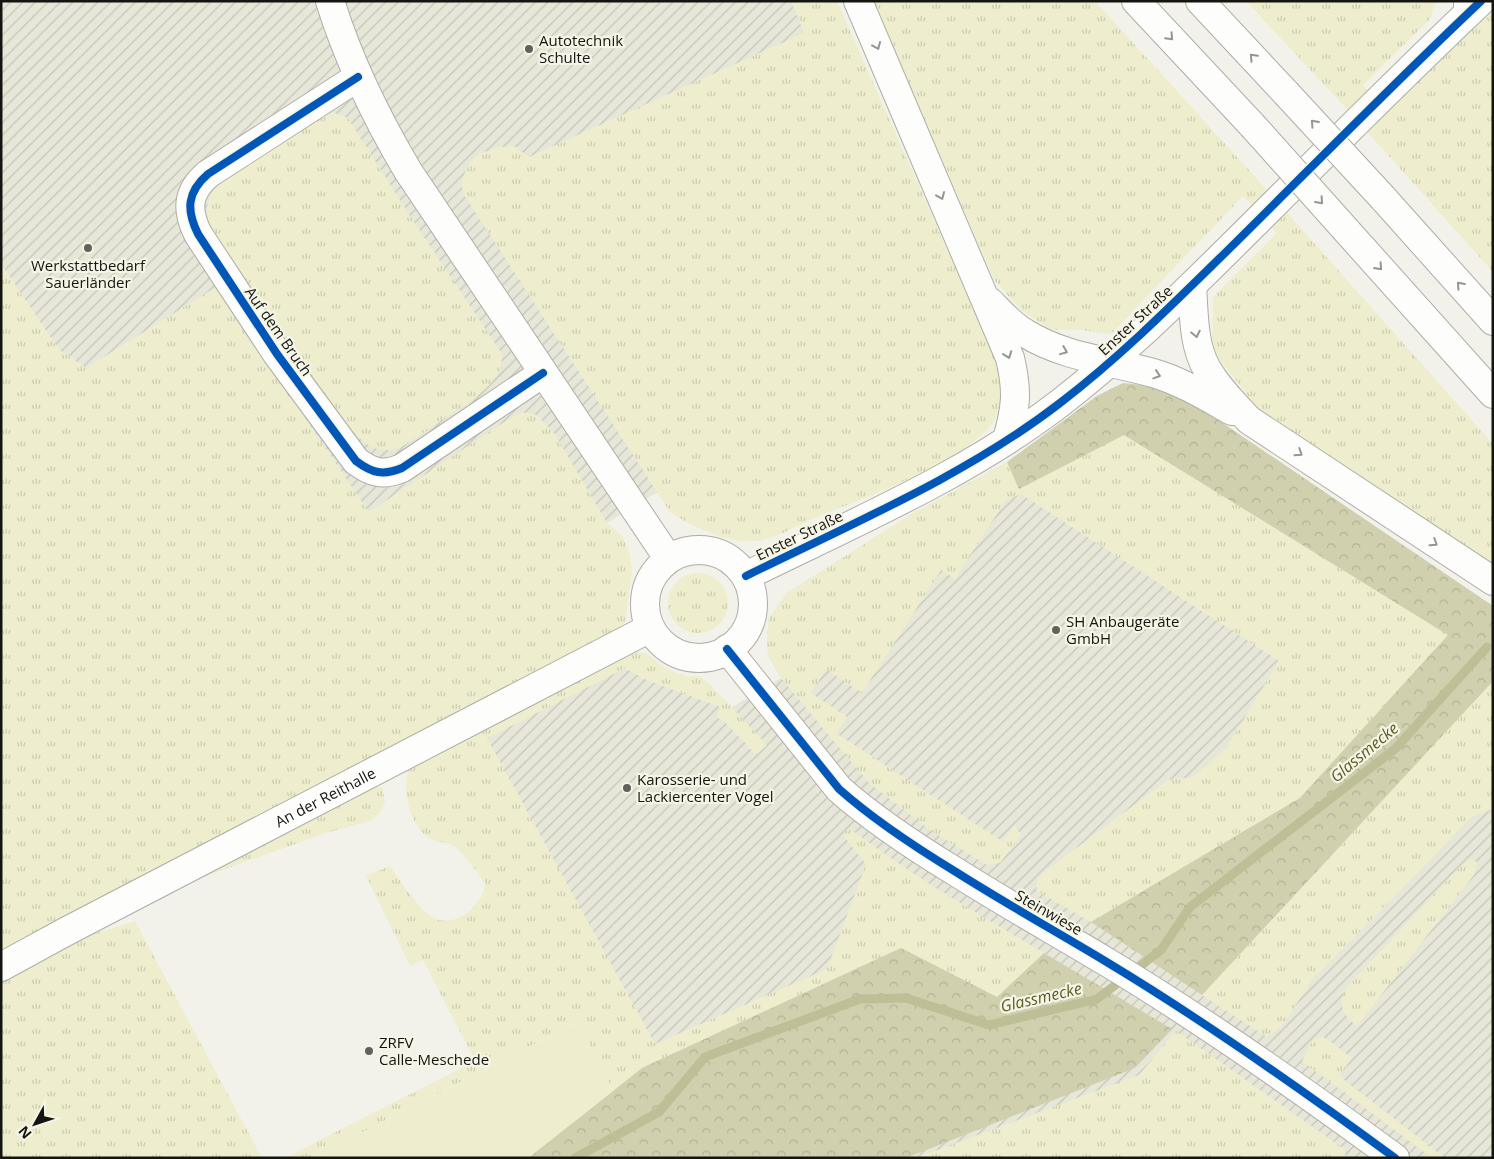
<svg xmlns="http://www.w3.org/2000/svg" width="1494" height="1159" font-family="'Open Sans',sans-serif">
  <defs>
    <pattern id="industrial-furrows" width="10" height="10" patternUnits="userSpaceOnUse" patternTransform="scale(1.25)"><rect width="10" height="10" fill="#e7e7d9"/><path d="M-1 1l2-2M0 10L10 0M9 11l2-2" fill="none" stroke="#c5c5b9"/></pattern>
    <pattern id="grass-tufts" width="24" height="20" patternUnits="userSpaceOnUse" patternTransform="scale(1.25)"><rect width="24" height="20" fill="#eeeece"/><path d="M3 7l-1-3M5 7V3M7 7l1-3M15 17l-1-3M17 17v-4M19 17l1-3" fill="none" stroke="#cbcbb0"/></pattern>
    <pattern id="forest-crowns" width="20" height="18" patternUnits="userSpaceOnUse" patternTransform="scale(1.25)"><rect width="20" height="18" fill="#d0d0af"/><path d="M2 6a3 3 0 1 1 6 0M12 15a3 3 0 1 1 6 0" fill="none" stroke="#b2b296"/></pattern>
  </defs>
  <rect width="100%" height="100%" fill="#f2f2ea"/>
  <path fill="url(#industrial-furrows)" d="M1 1H791L805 33 674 488 656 493 607 523 579 648 86 368 59 350 1 264Z
    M1123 383 1196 405 1493 606V1158H697L461 751 625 668 647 680 721 707H732L781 678 768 655 767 636 769 618 787 593 912 514 1007 462 1097 396Z"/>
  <path fill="url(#grass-tufts)" d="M791 1H837L996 360C998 366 1002 372 1003 378 1004 389 999 413 993 422 967 461 859 500 815 518 801 524 776 538 762 540 733 546 693 528 670 512L464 195 461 184 467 167 478 154 500 147 514 146 529 157 804 33Z
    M873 1H1095L1258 180 1493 444V564L1258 409 1212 350 1213 297 1277 233 1243 196 1111 334 1082 330H1051L1021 310 994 280Z
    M1246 1H1436L1430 19 1363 85 1387 112 1493 9V272L1343 105Z
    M333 113 343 115 349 120 412 219 502 354 501 369 489 385 475 398 408 443 399 448 390 450H379L370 446 358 437 343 420 214 233C201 211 207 198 223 179L325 114Z
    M1 264 59 350 86 368 216 287 369 512 501 424 522 412 537 415 554 433 607 523 623 537 630 555 632 573 625 622 617 632 1 960Z
    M1124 435 1448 635 1300 798 1091 922 1037 891 1036 882 1044 872 1168 780 1194 777 1227 747 1279 661 1021 494 1005 501 955 579 941 570 862 693 826 669 811 693 847 717 836 733 1003 842 1014 825 1021 835 1000 863 987 865 930 830 869 783 781 678 768 655 767 636 769 618 787 593 912 514 1007 462 1019 489Z
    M668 603a30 30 0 1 1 60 0a30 30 0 1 1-60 0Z
    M630 649 648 654 661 665 674 672 690 676H699L709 683 767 745 756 755 726 723 716 717 721 707 647 680 625 668 487 738 655 1044 827 969 866 864 842 834 849 828C911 875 978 914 1044 953L997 997 901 948 642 1068 613 1091 577 1022 312 1158H285L475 1061 423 960 410 966 366 876 390 866C400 880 418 908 432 917 442 924 459 920 468 912 477 903 484 896 485 883 478 874 461 849 452 845 444 841 435 844 426 836 408 820 402 790 409 768Z
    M1493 681V809L1472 817 1313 979 1286 1020 1276 1031 1267 1037 1202 995Z
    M374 784 383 789 385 802 382 809 377 816 370 821 326 833 195 880 194 876Z
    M1470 859 1477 862 1474 875 1357 1026C1342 1015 1338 1004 1346 988L1460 867Z
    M135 921 262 1158H1V977L47 948Z
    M1176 1031 1344 1149 1346 1158H916L1139 1075Z
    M1320 1037 1326 1038 1352 1058 1339 1076 1445 1158H1432L1302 1061 1313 1040Z"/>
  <path fill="url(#forest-crowns)" d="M1123 383 1155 386 1196 405 1493 606V681L1202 995 1091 922 1300 798 1448 635 1124 435 1019 489 1007 462 1097 396Z
    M901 948 997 997 1044 953 1172 1029 1135 1068 906 1158H528L642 1068Z"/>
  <path fill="#eeeece" d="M578 1022 613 1091 528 1158H312Z"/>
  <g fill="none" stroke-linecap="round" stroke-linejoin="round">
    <path stroke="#bebe97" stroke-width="9" d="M575 1158 659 1112 705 1057 860 999 906 998 989 1025 1097 999 1161 950 1190 907 1395 749 1487 647"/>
    <defs>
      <g id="minor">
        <path d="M330 1C349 62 376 117 408 171L668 558"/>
        <path d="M358 77 208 174C187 192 186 210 198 234L277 354 356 461C372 473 383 476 402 468L543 373"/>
        <circle cx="699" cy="604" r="54"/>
        <path d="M746 576C851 524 967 475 1060 403 1120 357 1174 303 1228 250 1312 167 1395 82 1481 1"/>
        <path d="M727 649 839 789C875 821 915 847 956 872 1005 903 1055 931 1105 961 1205 1021 1301 1089 1395 1158"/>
        <path id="s1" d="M1 967 67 931 650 628"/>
      </g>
      <path id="highway" d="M858 1 1010 358C1018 392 1016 407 1007 440
        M1136 1 1252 125
        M1200 1 1286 93
        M1468 1V13
        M1383 198 1493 321
        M1346 230 1493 394
        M1192 286C1194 313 1193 345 1207 369 1218 388 1234 404 1249 420L1493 581
        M990 302C1001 313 1011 325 1025 333 1063 357 1110 361 1153 373 1181 381 1207 397 1232 411"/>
    </defs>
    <use href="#minor" stroke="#adada7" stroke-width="30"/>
    <use href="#highway" stroke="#adada7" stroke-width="30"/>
    <use href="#minor" stroke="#fdfdfc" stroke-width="28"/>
    <use href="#highway" stroke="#fdfdfc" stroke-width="28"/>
    <defs>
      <path id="highway-bridge" d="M1286 93 1383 198
        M1252 125 1346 230"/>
    </defs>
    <use href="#highway-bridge" stroke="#adada7" stroke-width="30" stroke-linecap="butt"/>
    <use href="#highway-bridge" stroke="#fdfdfc" stroke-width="28"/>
    <defs>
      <path id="cycleway" d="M358 77 208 174C187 192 186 210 198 234L277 354 356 461C372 473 383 476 402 468L543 373
        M746 576C851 524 967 475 1060 403 1120 357 1174 303 1228 250 1312 167 1395 82 1481 1
        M727 649 839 789C875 821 915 847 956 872 1005 903 1055 931 1105 961 1205 1021 1301 1089 1395 1158"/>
    </defs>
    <use href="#cycleway" stroke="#f5f5e7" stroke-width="11"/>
    <use href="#cycleway" stroke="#0057b8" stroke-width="8"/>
  </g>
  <defs><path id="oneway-chevron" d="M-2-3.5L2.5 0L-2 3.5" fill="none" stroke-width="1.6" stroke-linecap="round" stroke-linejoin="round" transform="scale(1.25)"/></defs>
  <g stroke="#959592">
    <use href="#oneway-chevron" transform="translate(1170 37) rotate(47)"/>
    <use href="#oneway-chevron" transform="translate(877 46) rotate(67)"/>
    <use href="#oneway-chevron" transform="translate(1253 57) rotate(-133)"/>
    <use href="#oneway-chevron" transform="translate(1314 123) rotate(-132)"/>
    <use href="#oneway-chevron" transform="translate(941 196) rotate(67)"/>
    <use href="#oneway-chevron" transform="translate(1320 201) rotate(48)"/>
    <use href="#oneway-chevron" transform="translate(1379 267) rotate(48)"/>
    <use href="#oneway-chevron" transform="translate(1460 285) rotate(-132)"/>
    <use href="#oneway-chevron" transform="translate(1196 334) rotate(78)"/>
    <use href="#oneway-chevron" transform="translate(1064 351) rotate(22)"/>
    <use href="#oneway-chevron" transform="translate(1008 355) rotate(70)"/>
    <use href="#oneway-chevron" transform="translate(1157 375) rotate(18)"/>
    <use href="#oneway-chevron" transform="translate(1299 453) rotate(33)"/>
    <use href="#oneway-chevron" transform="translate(1434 543) rotate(33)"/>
  </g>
  <g fill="#62625c" stroke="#f5f5e7" stroke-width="2">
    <circle cx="529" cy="49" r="5"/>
    <circle cx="88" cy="248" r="5"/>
    <circle cx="1056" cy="630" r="5"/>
    <circle cx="627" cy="788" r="5"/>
    <circle cx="369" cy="1051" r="5"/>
  </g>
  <g text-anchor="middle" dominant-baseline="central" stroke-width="4.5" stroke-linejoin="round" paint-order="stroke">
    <g font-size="15" fill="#151510" stroke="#f5f5e7" text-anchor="start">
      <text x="539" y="40">Autotechnik<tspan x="539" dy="17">Schulte</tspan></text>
      <text x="88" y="265" text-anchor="middle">Werkstattbedarf<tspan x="88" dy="17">Sauerländer</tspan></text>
      <text x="1066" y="621">SH Anbaugeräte<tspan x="1066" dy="17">GmbH</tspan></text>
      <text x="637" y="779">Karosserie- und<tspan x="637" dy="17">Lackiercenter Vogel</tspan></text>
      <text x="379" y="1042">ZRFV<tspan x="379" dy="17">Calle-Meschede</tspan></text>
    </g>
    <g font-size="15" fill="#151510" stroke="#f5f5e7">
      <text transform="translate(1135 320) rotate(-43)">Enster Straße</text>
      <text transform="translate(279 331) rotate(55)">Auf dem Bruch</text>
      <text transform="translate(799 535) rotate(-26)">Enster Straße</text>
      <text stroke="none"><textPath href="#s1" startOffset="366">An der Reithalle</textPath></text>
      <text transform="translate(1049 912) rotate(30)">Steinwiese</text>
    </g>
    <g font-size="16" font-style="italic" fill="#5d5b1e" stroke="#f5f5e7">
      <text transform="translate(1364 752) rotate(-40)">Glassmecke</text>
      <text transform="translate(1041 997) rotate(-13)">Glassmecke</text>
    </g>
  </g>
  <rect width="1494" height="1159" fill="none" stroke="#151510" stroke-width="5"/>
  <g transform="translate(35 1124) rotate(230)" stroke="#f5f5e7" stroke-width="4" paint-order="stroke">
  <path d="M0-4L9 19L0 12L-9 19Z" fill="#151510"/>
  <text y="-8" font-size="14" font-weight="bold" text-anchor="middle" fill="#151510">N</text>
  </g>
</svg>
